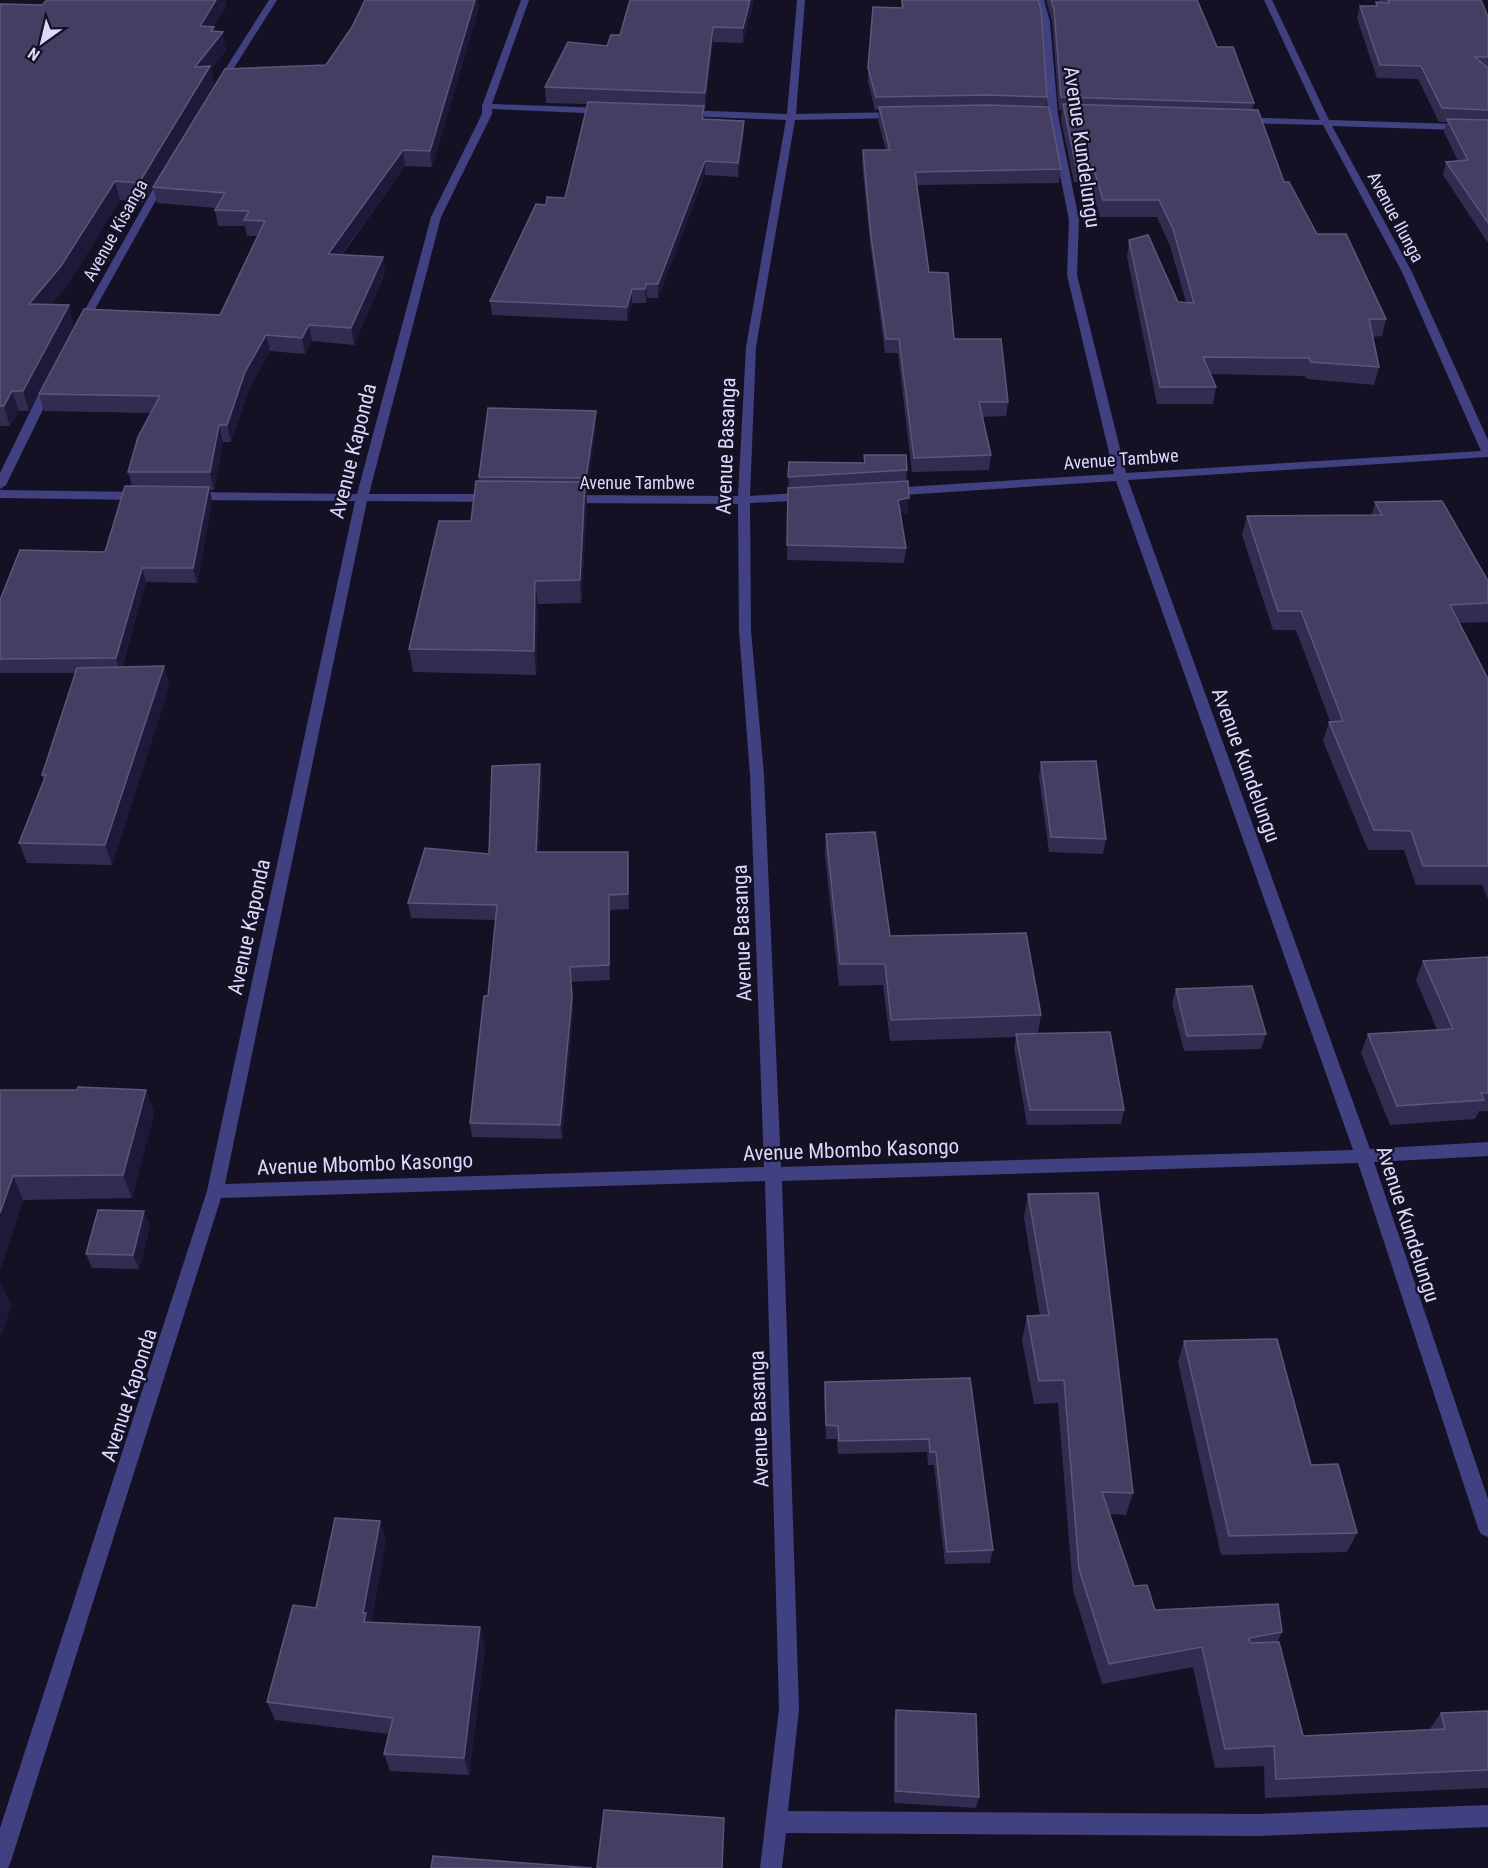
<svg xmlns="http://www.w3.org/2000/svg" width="1488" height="1868" font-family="'Roboto Condensed',sans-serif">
  <rect width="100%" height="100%" fill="#141125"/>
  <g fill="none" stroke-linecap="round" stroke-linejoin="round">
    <path fill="#414080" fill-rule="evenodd" d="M269 0H277L222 87H216L215 85Z
      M521 0H529L492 104 607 108 612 111 607 114 492 109V114L441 217 369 494H493L499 498 493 502 367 501 225 1184 764 1167 750 775 739 630 738 504 565 503 559 499 565 495 738 496 746 347 786 120 685 116 680 113 685 110 787 114 797 0H805L796 114 898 112 903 115 898 118 795 120 756 347 750 496 808 492 814 496 808 500 750 503 751 630 764 775 781 1167 1353 1150 1116 481 889 496 883 492 889 488 1114 474 1067 275 1069 220 1048 115 1042 22 1036 0H1044L1050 22 1058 115 1079 220 1077 275 1126 473 1481 451 1402 272 1323 125 1243 123 1238 120 1243 117 1320 120 1264 0H1272L1329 120 1488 125V131L1332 126 1412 272 1488 440V457L1128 480 1370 1149 1488 1142V1156L1374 1162 1488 1499V1537L1481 1534 1478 1528 1358 1163 782 1181 799 1709 788 1811 1258 1814 1488 1805V1827L1258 1836 786 1833 782 1868H760L779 1709 765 1181 221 1198 11 1861 8 1868H0V1828L207 1191 355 501 190 500 184 496 190 492 357 494 431 217 482 114V106Z
      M162 173 170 175 85 327 84 329H76L75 327Z
      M49 382 55 385 6 485 0 489V473L43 385Z
      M0 490 142 492 148 496 142 500 0 498Z"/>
  </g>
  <path fill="#322c51" d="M47 0H225L226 7 213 27 226 50 211 69 214 84 144 202 120 200 67 286 51 304 74 325 29 411H19L10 426H0V4L42 5Z
    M630 0H754L743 43 713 42 705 109H704V119L744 134 738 177 705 175 658 298H647L646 303H632L627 321 492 315 490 301 546 205 565 198 587 104 546 103 545 87 607 46 620 35Z
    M901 0H1038L1047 97 1046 107 1061 169 1059 183 917 185 929 272 954 339 1008 402 1006 416 982 417 991 455 989 470 912 472 898 353H885L871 250 862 163 863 150H886L878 121 879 110H875L868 81V68L901 8Z
    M1046 0H1197L1217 47 1254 103 1252 110 1284 182 1317 234 1386 319 1382 336 1372 337 1379 367 1374 385 1307 379 1305 376 1210 374 1216 387 1213 404H1157L1127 257 1129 240 1178 302H1186L1170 246 1157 217H1100L1090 182H1074L1061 120 1062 110H1059L1052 21Z
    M1379 0H1481L1488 17V243L1443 175 1446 162 1458 161 1444 132 1447 122H1439L1418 79 1377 78 1357 18 1360 6H1376V2H1380Z
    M479 7 432 167 405 166 342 255 383 257 385 273 354 345 312 341 305 354 270 351 249 389 231 442H223L214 490H209L212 501 197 583 146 582 122 667 164 666 169 686 112 865 27 863 19 843 44 781 42 775 76 673H0V600L105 552 132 486 128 472 151 413 44 411 39 394 220 315 257 236H247L245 226H218L215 210 216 208 157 203 153 187 326 65Z
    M596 411V425L587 493H586L587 505 581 603 538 604 536 675 413 672 409 649 471 521 479 481V477Z
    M864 455 907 470 906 481 908 513 900 514 906 548 904 563 787 560 789 462 864 463Z
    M1375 502 1488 581V622L1459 623 1488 679V899L1482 885H1416L1404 850H1368L1323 741 1329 722 1330 721 1296 630H1273L1242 535 1247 516 1372 515Z
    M1041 762 1106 839 1103 854 1049 852 1039 777Z
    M540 764 542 779 538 852 629 867V909L610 910V980L571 982 573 1013 562 1139 472 1137 470 1123 488 996 496 920 411 918 408 903 489 854Z
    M826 834 890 936 1041 1015 1038 1033 1124 1110 1121 1124 1027 1125 1014 1048 1016 1037 890 1041 883 985 839 986 825 855Z
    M1488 957V1111H1479L1475 1119 1390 1125 1361 1053 1368 1034 1437 1030 1416 980 1423 961Z
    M1176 989 1266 1034 1261 1049 1184 1051 1172 1003Z
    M0 1090H146L154 1114 132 1198 23 1200 0 1270Z
    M1028 1194 1133 1493 1126 1515 1110 1514 1134 1586 1155 1610 1282 1632 1277 1642 1303 1736 1429 1730 1441 1713 1488 1711V1788L1265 1798 1264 1766 1215 1768 1193 1667 1102 1684 1073 1590 1058 1403 1034 1404 1022 1340 1027 1316H1040L1024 1218Z
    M150 1225 139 1269 92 1268 86 1254Z
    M1184 1341 1311 1465 1357 1533 1347 1552 1221 1555 1178 1362Z
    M970 1378 993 1550 990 1563 945 1564 934 1465H928L927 1452 838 1454 837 1439H826L824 1396 825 1382Z
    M386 1540 371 1622 485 1646 469 1775 390 1771 384 1754 389 1734 275 1720 267 1702 316 1608Z
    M896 1710 979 1797 976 1808 894 1803V1721Z"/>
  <path fill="#1e1938" d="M216 0H225L226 7 203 44 200 26Z
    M475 0H478L479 7 432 167 430 151Z
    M750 0H754L743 43V28Z
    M214 27 217 40 223 32 226 50 211 69 214 84 144 202 139 183 211 31Z
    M713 27V42L705 109V93Z
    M744 121V134L738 177V163Z
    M403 150 405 166 330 270 328 254Z
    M705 161V175L658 298V284Z
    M115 181 120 200 67 286 34 323 29 304Z
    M383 257 385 273 354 345 351 328Z
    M646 284 647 298 646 303 645 289Z
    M632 289V303L627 321V307Z
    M69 305 74 325 29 411 23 391Z
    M309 325 312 341 305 354 302 338Z
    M266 335 270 351 249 389 231 442 227 425 245 372Z
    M12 391 19 411 10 426 4 406Z
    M596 411V425L587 493 586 478Z
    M219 425 223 442 214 490 210 472Z
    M585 482 587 505 581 603 580 580Z
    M209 487 212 501 197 583 193 568Z
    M909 498 908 513 897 515 898 500Z
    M142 568 146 582 120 673 116 658Z
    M535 581 538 604 536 675 534 651Z
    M164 666 169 686 112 865 105 845Z
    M540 764 542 779 538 867 536 852Z
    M628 852 629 867V909L628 894Z
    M609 895 610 910V980L609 965Z
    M570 967 573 1013 562 1139 560 1125Z
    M146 1090 154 1114 132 1198 123 1175Z
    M13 1176 23 1200 0 1270V1213Z
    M144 1211 150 1225 139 1269 133 1255Z
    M0 1282 12 1305 0 1338Z
    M380 1521 386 1540 371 1626 364 1622 363 1613Z
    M480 1627 485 1646 469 1775 464 1758Z
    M724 1818 723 1868H722Z"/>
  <path fill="#443e63" stroke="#5c567b" stroke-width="1.5" d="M47 0H216L200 26 214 27 211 31 223 32 195 67 210 66 139 183 115 181 61 266 29 304 69 305 23 391H12L4 406H0V4L42 5Z
    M365 0H475L430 151 403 150 328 254 383 257 351 328 309 325 302 338 266 335 245 372 227 425H219L210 472H128L138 437 160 396 39 394 84 309 220 315 265 221 244 220 249 211 215 210 225 193 153 187 225 69 326 65 352 27Z
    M630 0H750L743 28 713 27 705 93 545 87 568 42 607 46 611 35H620Z
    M902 0H1038L1041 10 1047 97 988 95 876 97 868 68 873 7 903 8Z
    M1051 0H1197L1217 47H1233L1254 103 1061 97 1054 9Z
    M1388 0H1481L1488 17V57H1475L1488 68V110L1442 108 1421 66 1380 65 1360 6H1377L1376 2 1389 3Z
    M588 102 704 106 702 119 744 121 738 163 705 161 658 284H646L645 289H632L627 307 490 301 536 204 546 205 547 197 565 198Z
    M1063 104 1258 110 1284 182H1289L1317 234H1346L1386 319H1369L1379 367 1311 362 1309 358 1203 357 1216 387H1160L1129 240 1148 235 1178 302 1194 303 1173 229 1159 200H1103L1093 166H1076Z
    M988 105 1049 107 1061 169 915 172 929 272 948 273 954 339H1001L1008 402H979L991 455 914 458 899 339H886L871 237 863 150H890L879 107Z
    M1447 119 1488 120V223L1446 162 1468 160Z
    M488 408 596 411 586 478 479 477Z
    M864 455H906L907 470 788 477 789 462 865 463Z
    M476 481 585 482 580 580 535 581 534 651 409 649 439 521H471Z
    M908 481 909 498 898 500 906 548 787 545 788 488Z
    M125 486 209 487 193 568H142L116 658 0 659V600L20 550 105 552Z
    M1442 501 1488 581V603L1450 605 1488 679V866H1423L1411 831 1374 830 1329 722 1343 721 1301 611H1278L1247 516 1382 515 1375 502Z
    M164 666 105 845 19 843 46 775H42L77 668Z
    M1096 761 1106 839 1051 837 1041 762Z
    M540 764 536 852H628V894L609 895V965L570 967 572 998 560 1125 470 1123 484 996H488L497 905 408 903 425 848 489 854 492 766Z
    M875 832 890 936 1026 933 1041 1015 891 1020 885 964H840L826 834Z
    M1488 957V1093H1481L1484 1100 1397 1106 1368 1034 1453 1029 1423 961Z
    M1252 986 1266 1034 1187 1036 1176 989Z
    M1110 1032 1124 1110H1030L1016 1034Z
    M78 1087 146 1090 123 1175 13 1176 0 1213V1090H77Z
    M1098 1193 1133 1493 1102 1492 1134 1586 1147 1585 1155 1610 1278 1604 1282 1632 1249 1638 1250 1643 1279 1642 1303 1736 1445 1729 1441 1713 1488 1711V1770L1276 1779 1274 1746 1225 1749 1202 1647 1109 1664 1079 1569 1064 1380 1039 1381 1027 1316 1049 1315 1028 1194Z
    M98 1210 144 1211 133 1255 86 1254Z
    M1277 1339 1311 1465 1338 1464 1357 1533 1229 1536 1184 1341Z
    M970 1378 993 1550 947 1552 936 1452H930L929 1439 839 1441 838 1426 826 1425 825 1382Z
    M335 1518 380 1521 363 1613H366L364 1622 480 1627 464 1758 384 1754 393 1718 267 1702 293 1605 316 1608Z
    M896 1710 976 1714 979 1797 896 1791Z
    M604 1810 724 1818 722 1868H597Z
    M433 1856 592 1868H431Z"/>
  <g text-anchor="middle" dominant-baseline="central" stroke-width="4.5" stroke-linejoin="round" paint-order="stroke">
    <g font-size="18" fill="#dbd8fc" stroke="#141125">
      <text transform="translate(1396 217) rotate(62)">Avenue Ilunga</text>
      <text transform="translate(115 230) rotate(-61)">Avenue Kisanga</text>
      <text transform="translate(1121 459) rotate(-4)">Avenue Tambwe</text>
      <text x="637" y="482">Avenue Tambwe</text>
    </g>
    <g font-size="21" fill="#dbd8fc" stroke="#141125">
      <text transform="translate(1082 147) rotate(82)">Avenue Kundelungu</text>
      <text transform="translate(726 446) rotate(-88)">Avenue Basanga</text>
      <text transform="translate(353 451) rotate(-76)">Avenue Kaponda</text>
      <text transform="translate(1246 765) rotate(70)">Avenue Kundelungu</text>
      <text transform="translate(249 927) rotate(-78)">Avenue Kaponda</text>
      <text transform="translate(742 933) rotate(-92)">Avenue Basanga</text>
      <text transform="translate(851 1150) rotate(-2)">Avenue Mbombo Kasongo</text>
      <text transform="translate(365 1164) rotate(-2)">Avenue Mbombo Kasongo</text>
      <text transform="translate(1408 1224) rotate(72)">Avenue Kundelungu</text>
      <text transform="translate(129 1395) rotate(-72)">Avenue Kaponda</text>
      <text transform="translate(759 1419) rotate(-92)">Avenue Basanga</text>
    </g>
  </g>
  <g transform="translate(42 42) rotate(214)" stroke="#141125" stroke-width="4.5" paint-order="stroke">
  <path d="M0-4.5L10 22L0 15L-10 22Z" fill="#dbd8fc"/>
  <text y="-9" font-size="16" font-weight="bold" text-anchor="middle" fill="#dbd8fc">N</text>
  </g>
</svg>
